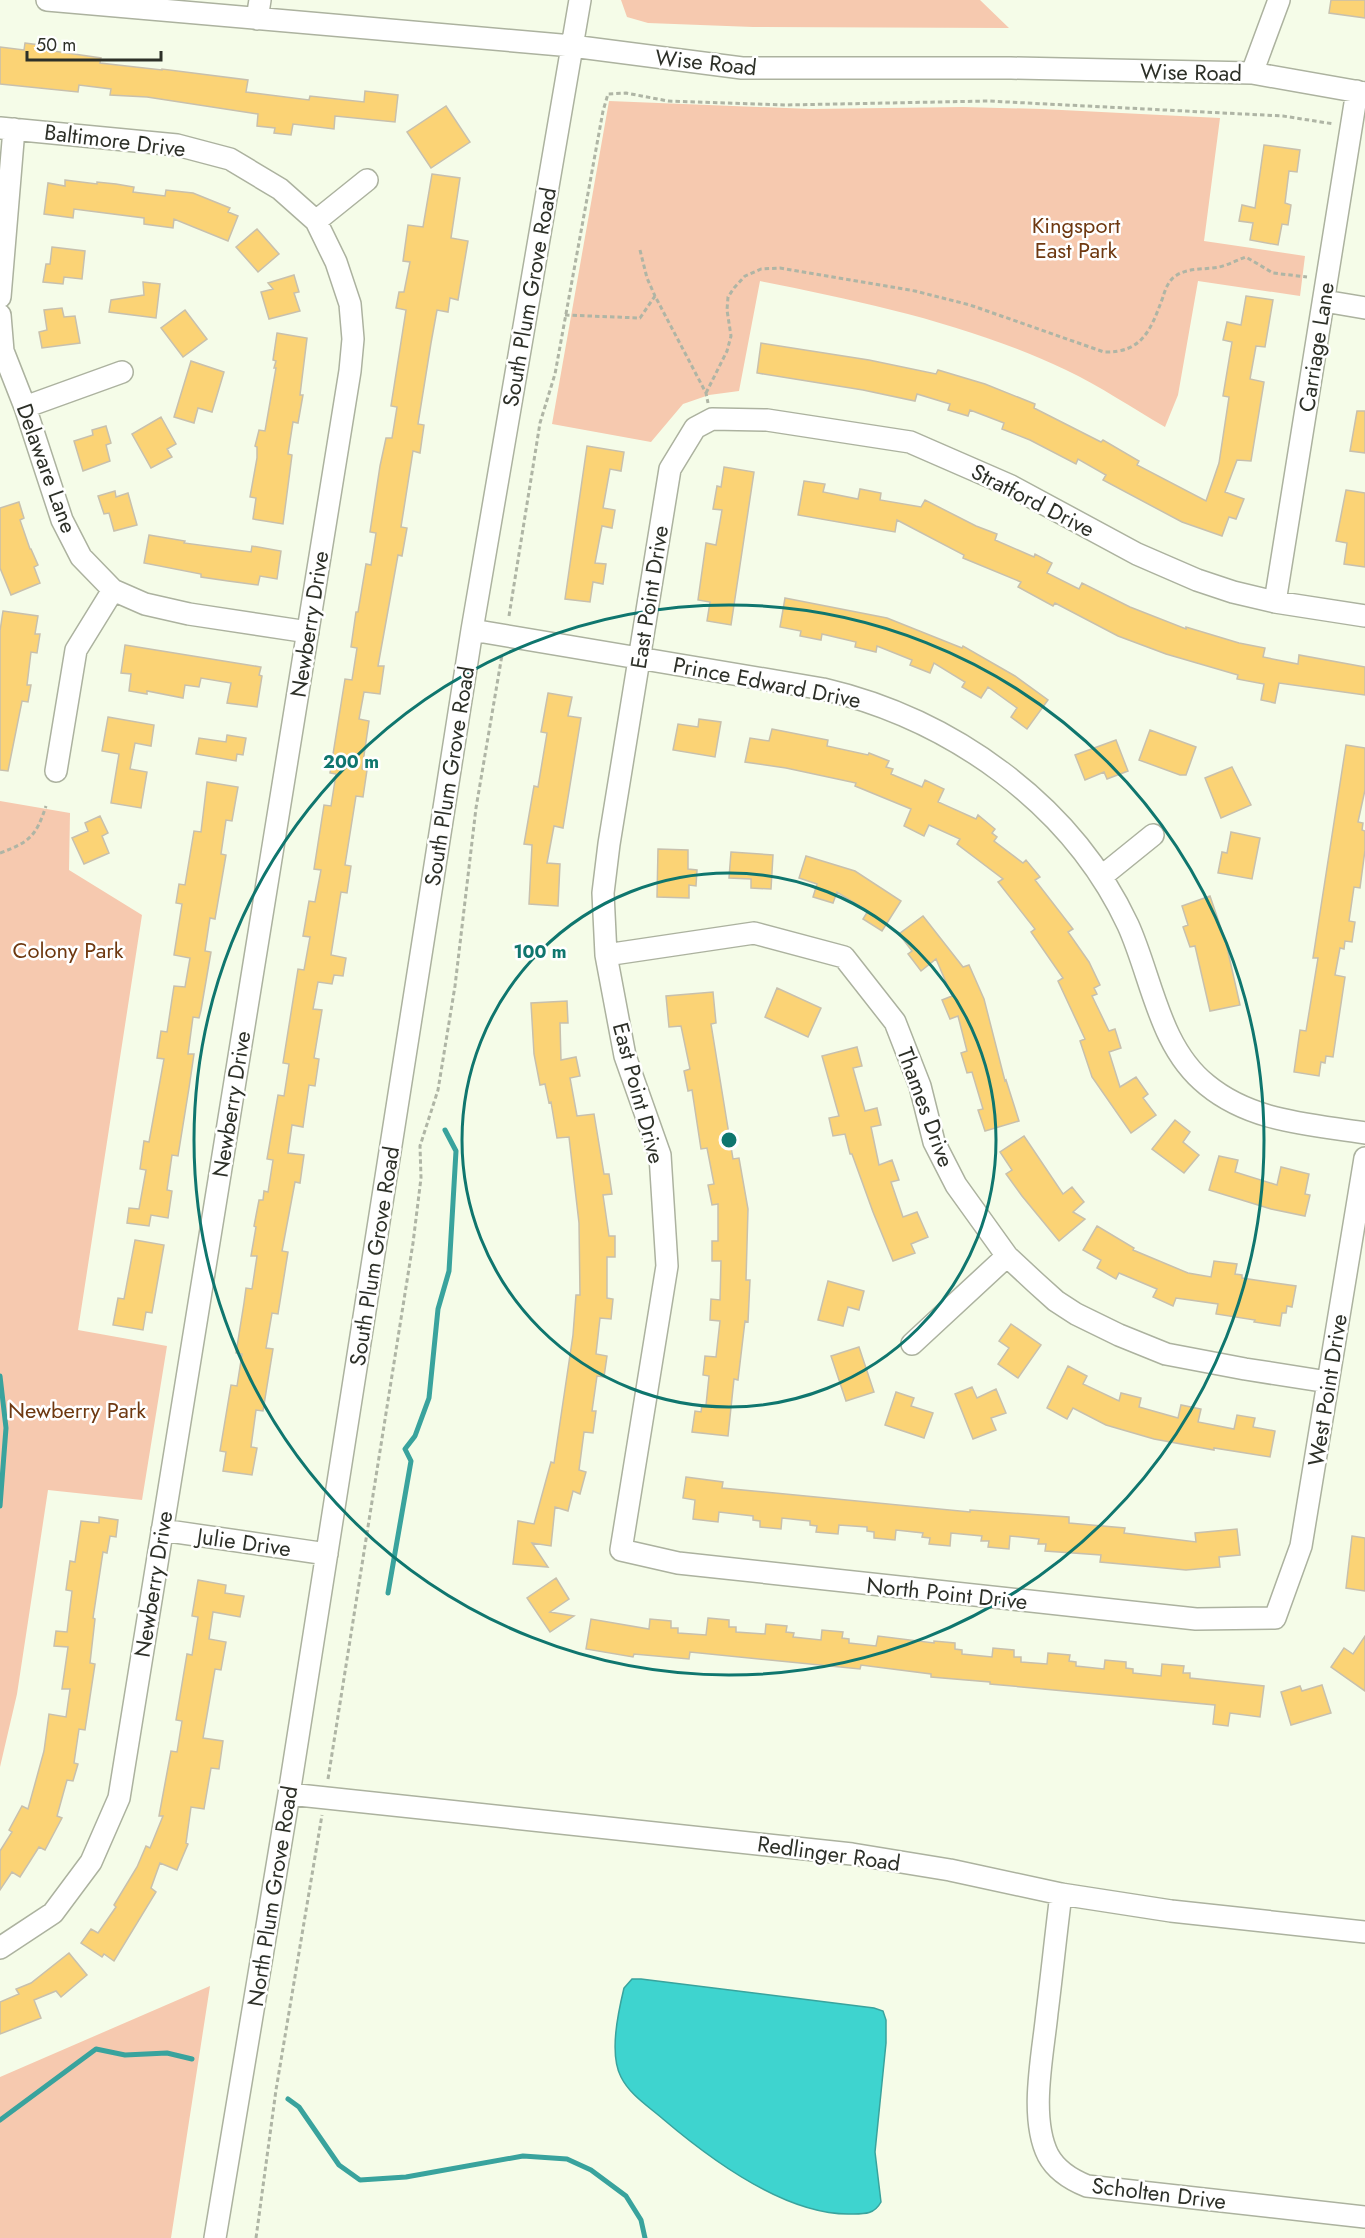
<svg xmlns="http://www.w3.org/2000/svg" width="1365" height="2238" font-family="Jost,sans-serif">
  <rect width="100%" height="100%" fill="#f5fce8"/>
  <path fill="#f6c9af" d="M621 0H980L1009 28 753 27 648 23 627 17Z
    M609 101 810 109 963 107 1042 109 1220 118 1204 241 1305 256 1300 296 1198 281 1178 395 1165 427C1132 408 1100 386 1066 370 969 324 865 302 760 281L739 391 709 395 683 404 651 442 552 424Z
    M0 801 70 813 69 870 142 915 78 1330 167 1346 142 1500 48 1490 17 1694 0 1767Z
    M210 1986 171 2238H0V2077Z"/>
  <path fill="#3ed4cf" stroke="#39a39d" stroke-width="1.5" d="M632 1979H641L874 2008 883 2011 886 2020V2043L875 2152 881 2202C874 2215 864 2214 850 2214 785 2215 710 2159 663 2119 648 2106 630 2095 621 2077 609 2054 618 2013 624 1988Z"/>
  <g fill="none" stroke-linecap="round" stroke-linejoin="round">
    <path stroke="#39a39d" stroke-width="5" d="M0 1376 6 1428 0 1506
      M388 1593 411 1461 405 1449 415 1436 429 1398 438 1309 449 1271 456 1151 445 1130
      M288 2099 299 2107 339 2165 360 2180 406 2177 523 2156 567 2159 591 2170 626 2196 641 2220 645 2238
      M0 2120 96 2049 125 2055 167 2053 192 2059"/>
  </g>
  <path fill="#fbd375" stroke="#c8c0ad" stroke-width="1.5" d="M1331 0H1365V18L1329 13Z
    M25 43 47 46 46 50 101 58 100 63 162 70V69L248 80 246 92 309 100 310 96 364 102 365 91 398 95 395 122 335 116 334 129 293 124 291 135 274 133 275 128 257 126 258 114 147 97 110 95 111 89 79 85 78 92 0 84V47L24 50Z
    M446 106 470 142 431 168 407 132Z
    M1264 145 1300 150 1297 172 1289 171 1285 203 1291 205 1288 225 1282 224 1278 245 1250 240 1253 223 1239 221 1242 205 1255 208Z
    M432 174 460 178 451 238 468 241 458 300 450 298 448 312 437 310 431 343 418 424 424 425 420 453 413 451 401 527 407 528 402 556 398 555 378 666H384L380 694 364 692 359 719 369 721 362 769 367 770 363 797 356 796 345 865 351 866 347 893 341 892 331 955 346 958 343 976 334 975 332 984 318 982 313 1009 322 1010 314 1058 319 1059 315 1086 309 1085 303 1127 292 1125 288 1153 304 1155 300 1183 295 1182 282 1251 288 1252 278 1314 272 1313 266 1348 273 1349 263 1411 256 1410 251 1447 257 1448 252 1475 223 1471 226 1452 220 1451 231 1385 237 1386 242 1354 236 1353 244 1303 246 1288 252 1289 257 1256H251L256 1227 254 1226 259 1200H263L264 1191 268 1192 273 1160 267 1159 278 1095 284 1096 289 1064 283 1063 298 969 304 970 310 937 303 936 309 901 315 902 321 870 314 869 324 805 331 806 336 774 330 773 345 679 352 680 357 648 351 647 356 612H358L366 564 371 565 376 533 370 532 380 466 386 438H392L397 407 391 406 406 310 396 308 399 292H404L410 262 403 261 408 225 423 227Z
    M65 180 97 184V182L116 184 134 187 133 192 165 196 166 190 193 193 230 208 228 212 238 216 228 241 174 219 173 228 144 224V218L74 209 73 218 44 214 48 183 65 186Z
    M257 229 279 254 258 272 236 247Z
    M52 247 85 251 82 279 64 277 63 284 43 282 46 264H50Z
    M294 275 299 292 294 293 300 311 269 319 261 292 273 289 268 283Z
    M143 282 160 284 156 318 109 312 111 300 144 295Z
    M1246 296 1273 300 1265 347 1256 346 1250 379 1264 382 1251 461 1237 460 1225 492 1244 499 1236 519 1229 517 1222 536 1182 522 1103 480 1106 475 1078 459 1076 464 1030 440 1002 429 1004 423 970 410 968 416 948 410 950 404 917 394 915 401 863 390 757 373 761 343 869 360 936 374 938 370 985 384 1035 404 1034 408 1101 442 1103 440 1139 461 1137 465 1206 501 1219 463 1229 397 1223 396 1232 342 1223 340 1227 322 1241 325Z
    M62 308 64 317 75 316 80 343 42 348 39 332 47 330 44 310Z
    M185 310 207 339 183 357 161 328Z
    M277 333 307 338 300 395H303L298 423 293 422 288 454 292 455 283 524 253 519 256 498 250 497 257 458V447L255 446 259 430 265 431 276 368H274L276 361 273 360Z
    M191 361 224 372 212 412 198 408 194 423 174 417Z
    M1357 411H1365V453L1350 451Z
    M161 417 176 444 167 449 172 457 151 468 132 434Z
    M106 426 111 443 106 445 110 461 83 471 74 441 93 435 92 430Z
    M587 446 624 452 621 471 610 469 603 508 615 510 612 528 602 526 595 563 606 564 603 584 593 582 590 602 565 599Z
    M724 467 754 472 731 625 707 621 710 602 698 600 706 543 716 545 722 510 713 509 717 486 721 487Z
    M804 481 825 484 823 492 858 499 860 489 881 493 880 500 921 507 925 500 976 526 997 534 995 540 1034 557 1035 554 1052 563 1047 573 1079 589 1082 583 1130 607 1186 629V627L1239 643 1265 648 1263 657 1298 664 1299 655 1365 667V695L1279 683 1275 703 1261 700 1264 684 1237 679 1238 675 1166 654 1118 636 1055 603 1053 606 1018 587 1021 582 963 558 964 555 897 520 895 532 798 515Z
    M1346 490 1365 493V567L1344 564 1347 543 1336 541Z
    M115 491 116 497 128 493 137 525 114 531 109 513 104 514 98 496Z
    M19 502 24 518 20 520 30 549H31L38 565 34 567 40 583 11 595 0 568V508Z
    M149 535 185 541 184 543 251 552 252 546 281 551 277 579 260 576 258 585 228 581 201 577V574L144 563Z
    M785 598 887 618 962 648 963 646 1015 676 1048 700 1027 729 1011 717 1017 708 988 687 981 698 962 687 965 682 934 663 930 673 910 665 912 660 877 646 876 652 855 647 856 642 822 634 821 640 800 636 801 631 780 627Z
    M3 611 38 616 35 634H40L37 653 31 652 27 685H31L28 702 22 701 8 771 0 770V631Z
    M125 645 261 667 259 675 262 676 257 707 227 703 231 683 201 678 199 687 185 685 183 698 147 691V694L129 691 131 674 121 673Z
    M548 693 572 697 568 716 581 718 563 828 554 826 547 863 560 864 558 906 529 904 532 845 524 844 534 786 538 787 547 733 541 732Z
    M108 717 154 725 151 746 135 743 130 769 147 772 141 808 111 803 119 754 102 751Z
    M699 719 721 722 715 757 673 750 678 724 698 727Z
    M772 729 828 740 827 746 868 755 869 753 889 761 886 767 893 769 891 774 922 787 925 780 944 789 938 802 976 819 978 815 995 829 992 833 997 837 994 841 1023 863 1026 860 1040 877 1035 880 1073 929 1068 932 1089 962 1100 985 1094 988 1097 994 1092 996 1109 1031 1115 1029 1121 1048 1109 1052 1120 1087 1136 1077 1148 1094 1143 1098 1156 1115 1131 1133 1092 1077 1080 1041 1085 1039 1058 981 1063 978 1031 932 1035 929 998 882 1003 879 957 844 960 839 929 825 924 836 904 826 911 809 855 786 856 783 786 768 745 762 750 738 769 741Z
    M1150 730 1196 747 1186 775H1180L1139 760Z
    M227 735 246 738 243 755 237 754 236 761 196 754 199 738 226 742Z
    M1116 740 1128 771 1107 779 1104 772 1085 780 1075 755Z
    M1346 745 1365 748V790L1358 822 1363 823 1362 830 1365 831V850L1360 888 1354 887 1349 921 1355 922 1352 942 1345 941 1344 949 1340 948 1335 975 1345 977 1333 1057 1326 1056 1325 1063 1321 1062 1319 1076 1294 1072 1300 1030 1306 1031 1318 958H1313Z
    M1232 767 1251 805 1221 818 1205 778Z
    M207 782 238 787 232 821 226 820 221 854 226 855 215 919 210 918 205 951 211 952 201 1010 199 1018 193 1017 188 1054H194L189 1088 178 1156 172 1155 167 1190 172 1191 168 1218 151 1215 149 1226 127 1223 129 1208 139 1209 146 1170 140 1169 144 1141 149 1142 164 1059 157 1058 161 1031 167 1032 174 986 185 987 190 958 174 955 182 904 176 903 179 884 185 885 194 831 201 832Z
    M100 816 108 833 102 836 109 853 84 864 72 838 88 831 85 823Z
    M1231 832 1260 838 1252 879 1218 873 1222 852 1227 853Z
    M658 849 688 850V869L697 870 696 886 689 885V898L657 897Z
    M731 852 773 855 771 889 751 888V879L729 878Z
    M806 856 855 871 901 901 882 931 863 919 868 911 837 892 833 903 813 897 817 884 799 878Z
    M1210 896 1226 943 1240 1005 1210 1011 1195 946 1190 947 1183 927 1188 925 1182 906Z
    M923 916 963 967 969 965 984 999 1005 1081 1006 1080 1019 1121 985 1131 978 1110 983 1109 972 1072 967 1073 961 1053 967 1051 958 1016 950 1019 942 1000 952 996 936 959 921 971 908 954 912 951 899 934Z
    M777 988 821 1008 808 1037 765 1017Z
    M713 992 716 1023 711 1024 733 1159 739 1158 748 1209 746 1280H750L748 1322 745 1321 738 1380 734 1379 728 1436 692 1432 695 1411 701 1412 702 1405H706L709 1376 703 1375 705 1356 716 1357 720 1321 710 1320 711 1299 720 1300 721 1261H712V1241H718V1204L712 1205 708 1185 714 1184 707 1148 701 1149 692 1090 688 1091 684 1071 690 1069 681 1026 669 1027 666 996Z
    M567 1001 568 1023H560L561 1060 576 1057 580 1076 570 1078 577 1116 594 1114 604 1174H609L612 1194 603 1195 609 1236H615V1257H607V1298L613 1299 611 1319 600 1318 596 1354 607 1356 604 1377 597 1376 592 1411H596L593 1433 584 1432 579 1470 586 1472 580 1494 573 1491 568 1511 555 1507 551 1546 532 1543 548 1567 513 1564 518 1521 534 1524 551 1462 554 1463 573 1335 576 1295H580L579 1223 569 1137 557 1138 551 1102 549 1103 545 1084 540 1085 534 1054 531 1003Z
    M857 1047 862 1066 853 1068 865 1111 877 1108 881 1125 871 1127 879 1165 892 1160 899 1180 891 1182 903 1217 917 1212 928 1237 911 1244 915 1253 893 1261 873 1212 852 1154H850L845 1134 833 1136 829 1118 839 1116 822 1056Z
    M1175 1120 1190 1132 1183 1142 1199 1155 1184 1173 1152 1149Z
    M1024 1136 1063 1194 1072 1187 1084 1202 1073 1212 1085 1219 1059 1241 1022 1196 1006 1174 1012 1170 1000 1152Z
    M1219 1156 1238 1160 1235 1172 1277 1185 1281 1167 1309 1174 1305 1194 1310 1195 1305 1216 1271 1209 1209 1190Z
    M1097 1226 1134 1248 1133 1250 1188 1273 1211 1277 1214 1261 1237 1264 1235 1274 1242 1275V1278L1296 1286 1292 1307 1287 1306 1286 1313H1282L1280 1326 1254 1322 1255 1320 1216 1314 1218 1304 1176 1298 1173 1306 1153 1297 1157 1289 1119 1273 1116 1279 1097 1268 1101 1260 1083 1250Z
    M135 1240 164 1245 152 1313 146 1312 143 1330 113 1325 118 1298 124 1299Z
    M828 1281 864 1291 859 1310 848 1307 843 1326 818 1320Z
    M1011 1324 1041 1345 1018 1378 998 1364 1009 1348 999 1341Z
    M859 1347 874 1392 846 1401 831 1356Z
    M1068 1366 1087 1376 1083 1384 1119 1401 1121 1393 1141 1398 1139 1407 1178 1418 1181 1405 1201 1409 1198 1422 1234 1429 1237 1415 1255 1418 1253 1427 1275 1431 1270 1457 1214 1448V1450L1154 1439 1106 1425 1073 1408 1067 1419 1047 1408Z
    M972 1387 977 1398 996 1389 1006 1413 991 1418 996 1430 973 1439 955 1394Z
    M896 1392 914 1398 911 1406 933 1413 924 1438 885 1425Z
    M686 1477 723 1482 722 1488 970 1512V1510L1069 1517V1523L1125 1528 1124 1533 1196 1542 1195 1533 1237 1529 1240 1555 1219 1557 1220 1567 1186 1570 1100 1562 1101 1555 1045 1551 1046 1544H1038L1039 1539 1010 1536 1009 1549 988 1547 989 1541H981L982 1536 951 1533 950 1546 929 1544 930 1538 922 1537 923 1533 896 1530 895 1540 874 1538V1532L867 1531V1527L839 1525 838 1534 816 1532 817 1526 810 1525V1521L782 1518 781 1529 760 1527V1521L753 1520V1516L719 1512 718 1522 693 1519 695 1500 683 1498Z
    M99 1517 118 1520 116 1537 110 1536 107 1553 103 1552 93 1618 95 1619 90 1663 95 1664 85 1730 79 1729 74 1763 78 1764 73 1781 67 1780 57 1816 62 1818 45 1850 39 1847 20 1877 12 1872 0 1890V1851L12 1832 9 1830 22 1806 28 1809 44 1751 49 1714 66 1717 70 1689H62L68 1647 54 1646 56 1631 67 1632 72 1591 66 1590 70 1561 75 1562 81 1521 99 1523Z
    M1352 1536 1365 1538V1591L1346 1588Z
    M556 1578 569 1599 550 1612 574 1616 550 1632 527 1598Z
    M198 1580 226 1585 225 1593 244 1596 240 1617 213 1612 209 1639 226 1642 221 1670 215 1669 203 1738 223 1741 219 1769 211 1768 204 1809 191 1807 186 1843 188 1844 177 1870 160 1863 151 1888 156 1892 114 1961 104 1954 102 1957 81 1943 91 1929 98 1933 116 1907 114 1905 137 1867 146 1846 150 1848 163 1816H159L171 1751 177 1752 182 1721 176 1720 187 1654 192 1655 198 1617 192 1616Z
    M708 1618 729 1620V1627H736V1632L765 1634 766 1624 787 1626 786 1632 794 1633 793 1637 821 1640 822 1630 843 1632 842 1638 849 1639V1643L876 1646 878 1636 934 1643V1641L955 1643V1649L962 1650V1654L992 1657 993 1648 1014 1650V1657H1021V1662L1047 1664 1048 1653 1070 1655 1069 1661 1076 1662V1666L1104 1669 1105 1660 1126 1662V1668L1133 1669V1673L1161 1676 1162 1664 1184 1666 1183 1673H1190V1678L1264 1686 1260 1717 1230 1713 1228 1726 1213 1724 1215 1705 990 1684V1682L931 1677V1674L861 1665 860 1669 690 1652 689 1659 634 1654 633 1657 586 1649 591 1619 649 1629 650 1619 671 1621V1628H678V1633L706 1635Z
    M1365 1636V1691L1331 1667 1344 1648 1353 1654Z
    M1322 1685 1331 1713 1291 1725 1281 1692 1300 1686 1302 1691Z
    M69 1953 87 1975 61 1997 56 1991 34 2000 41 2018 0 2034V2002L19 1994 16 1989 31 1983Z"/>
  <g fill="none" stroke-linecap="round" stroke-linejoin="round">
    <defs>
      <path id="minor" d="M47 0 572 46 742 68H1011L1252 73 1365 93
        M257 19 260 0
        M1252 73 1279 0
        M0 128 177 145 230 159 280 189 316 221 336 262 350 304 353 339 350 371 119 1798 91 1862 53 1913 0 1948
        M316 221 367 180
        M0 297 14 129
        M1324 301 1365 308
        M0 315 3 351 25 407 62 520 81 557 113 590 145 604 189 614 308 632
        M25 407 122 372
        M1275 602 1357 91
        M1365 616 1275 602 1233 592 1197 580 1137 554 1011 486 910 442 767 420 712 419 695 428 670 469 609 844 603 893 606 955 625 1056 660 1155 667 1266 621 1550 678 1563 1196 1619 1275 1618 1301 1546 1365 1158
        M472 630 823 689C951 719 1071 803 1128 925 1152 978 1159 1047 1207 1085 1252 1122 1310 1124 1365 1133
        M56 771 76 650 113 590
        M1101 877 1153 835
        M606 955 754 933 844 957 895 1022 920 1086 934 1142 956 1185 1007 1256 1036 1283 1056 1301 1076 1314 1119 1335 1166 1354 1245 1369 1328 1382
        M912 1344 1007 1256
        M162 1530 327 1554
        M289 1794 852 1854 950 1870 1061 1894 1171 1911 1365 1932
        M1061 1894C1056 1933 1052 1973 1047 2013 1043 2054 1029 2117 1048 2155 1056 2170 1072 2180 1087 2186L1365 2217
        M215 2238 289 1794 472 630 580 0"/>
    </defs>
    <use href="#minor" stroke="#acb29f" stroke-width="24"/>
    <path stroke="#afb5a5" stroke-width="3" stroke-dasharray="4.5 3" stroke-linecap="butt" d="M640 250 647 278 655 296
      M565 315 640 318 655 296 706 393 708 403
      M706 393 727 351 731 336 727 310 728 297 734 288 745 276 761 269 780 268 915 291 970 305 1104 352C1143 353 1151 329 1163 297 1165 290 1168 282 1174 277 1187 267 1205 270 1219 267 1228 265 1237 260 1246 257L1273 273 1307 277
      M509 616 540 423 555 374 603 111 608 94 626 93 668 101 786 105 988 101 1283 116 1334 124
      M0 853C30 842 36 836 46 806
      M328 1779 413 1243 421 1178 420 1146 438 1090 455 986 476 808 502 655
      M256 2238 276 2090 322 1815"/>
    <use href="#minor" stroke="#fff" stroke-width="21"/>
  </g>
  <g fill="none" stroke="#0f766e" stroke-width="3">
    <circle cx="729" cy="1140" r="267"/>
    <circle cx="729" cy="1140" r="535"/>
  </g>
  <g text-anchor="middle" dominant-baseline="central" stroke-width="5" stroke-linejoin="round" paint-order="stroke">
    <g font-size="22" fill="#2d3028" stroke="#fff">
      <text transform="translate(706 62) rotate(6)">Wise Road</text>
      <text transform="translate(1191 72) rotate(1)">Wise Road</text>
      <text transform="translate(115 140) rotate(7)">Baltimore Drive</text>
      <text transform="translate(529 297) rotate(-80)">South Plum Grove Road</text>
      <text transform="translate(1316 347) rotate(-81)">Carriage Lane</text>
      <text transform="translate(47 468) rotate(70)">Delaware Lane</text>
      <text transform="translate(1033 500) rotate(27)">Stratford Drive</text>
      <text transform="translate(649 597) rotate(-81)">East Point Drive</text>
      <text transform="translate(309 624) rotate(-81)">Newberry Drive</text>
      <text transform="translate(767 682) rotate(11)">Prince Edward Drive</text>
      <text transform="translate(449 776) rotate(-81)">South Plum Grove Road</text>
      <text transform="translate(639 1093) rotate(75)">East Point Drive</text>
      <text transform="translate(231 1104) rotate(-81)">Newberry Drive</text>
      <text transform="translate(926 1107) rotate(70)">Thames Drive</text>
      <text transform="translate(374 1256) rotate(-81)">South Plum Grove Road</text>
      <text transform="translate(1327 1390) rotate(-81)">West Point Drive</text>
      <text transform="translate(244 1542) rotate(8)">Julie Drive</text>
      <text transform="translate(153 1584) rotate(-81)">Newberry Drive</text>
      <text transform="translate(947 1593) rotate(6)">North Point Drive</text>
      <text transform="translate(829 1853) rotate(8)">Redlinger Road</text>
      <text transform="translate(272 1896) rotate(-81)">North Plum Grove Road</text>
      <text transform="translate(1159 2193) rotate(7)">Scholten Drive</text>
    </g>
    <g font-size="22" fill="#6e3810" stroke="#fff">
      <text x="1076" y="225">Kingsport<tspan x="1076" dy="25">East Park</tspan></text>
      <text x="68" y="950">Colony Park</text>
      <text x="77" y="1410">Newberry Park</text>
    </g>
  </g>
  <circle cx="729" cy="1140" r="9" fill="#0f766e" stroke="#fff" stroke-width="3"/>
  <g font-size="18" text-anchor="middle" font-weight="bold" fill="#0f766e" stroke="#fff" stroke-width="5" stroke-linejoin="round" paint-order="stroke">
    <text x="351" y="768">200 m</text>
    <text x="540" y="958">100 m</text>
  </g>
  <path d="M27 51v9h134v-9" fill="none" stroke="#2d3028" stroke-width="3"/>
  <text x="36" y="51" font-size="18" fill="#2d3028" stroke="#ffffff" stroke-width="4.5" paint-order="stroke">50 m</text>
</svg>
